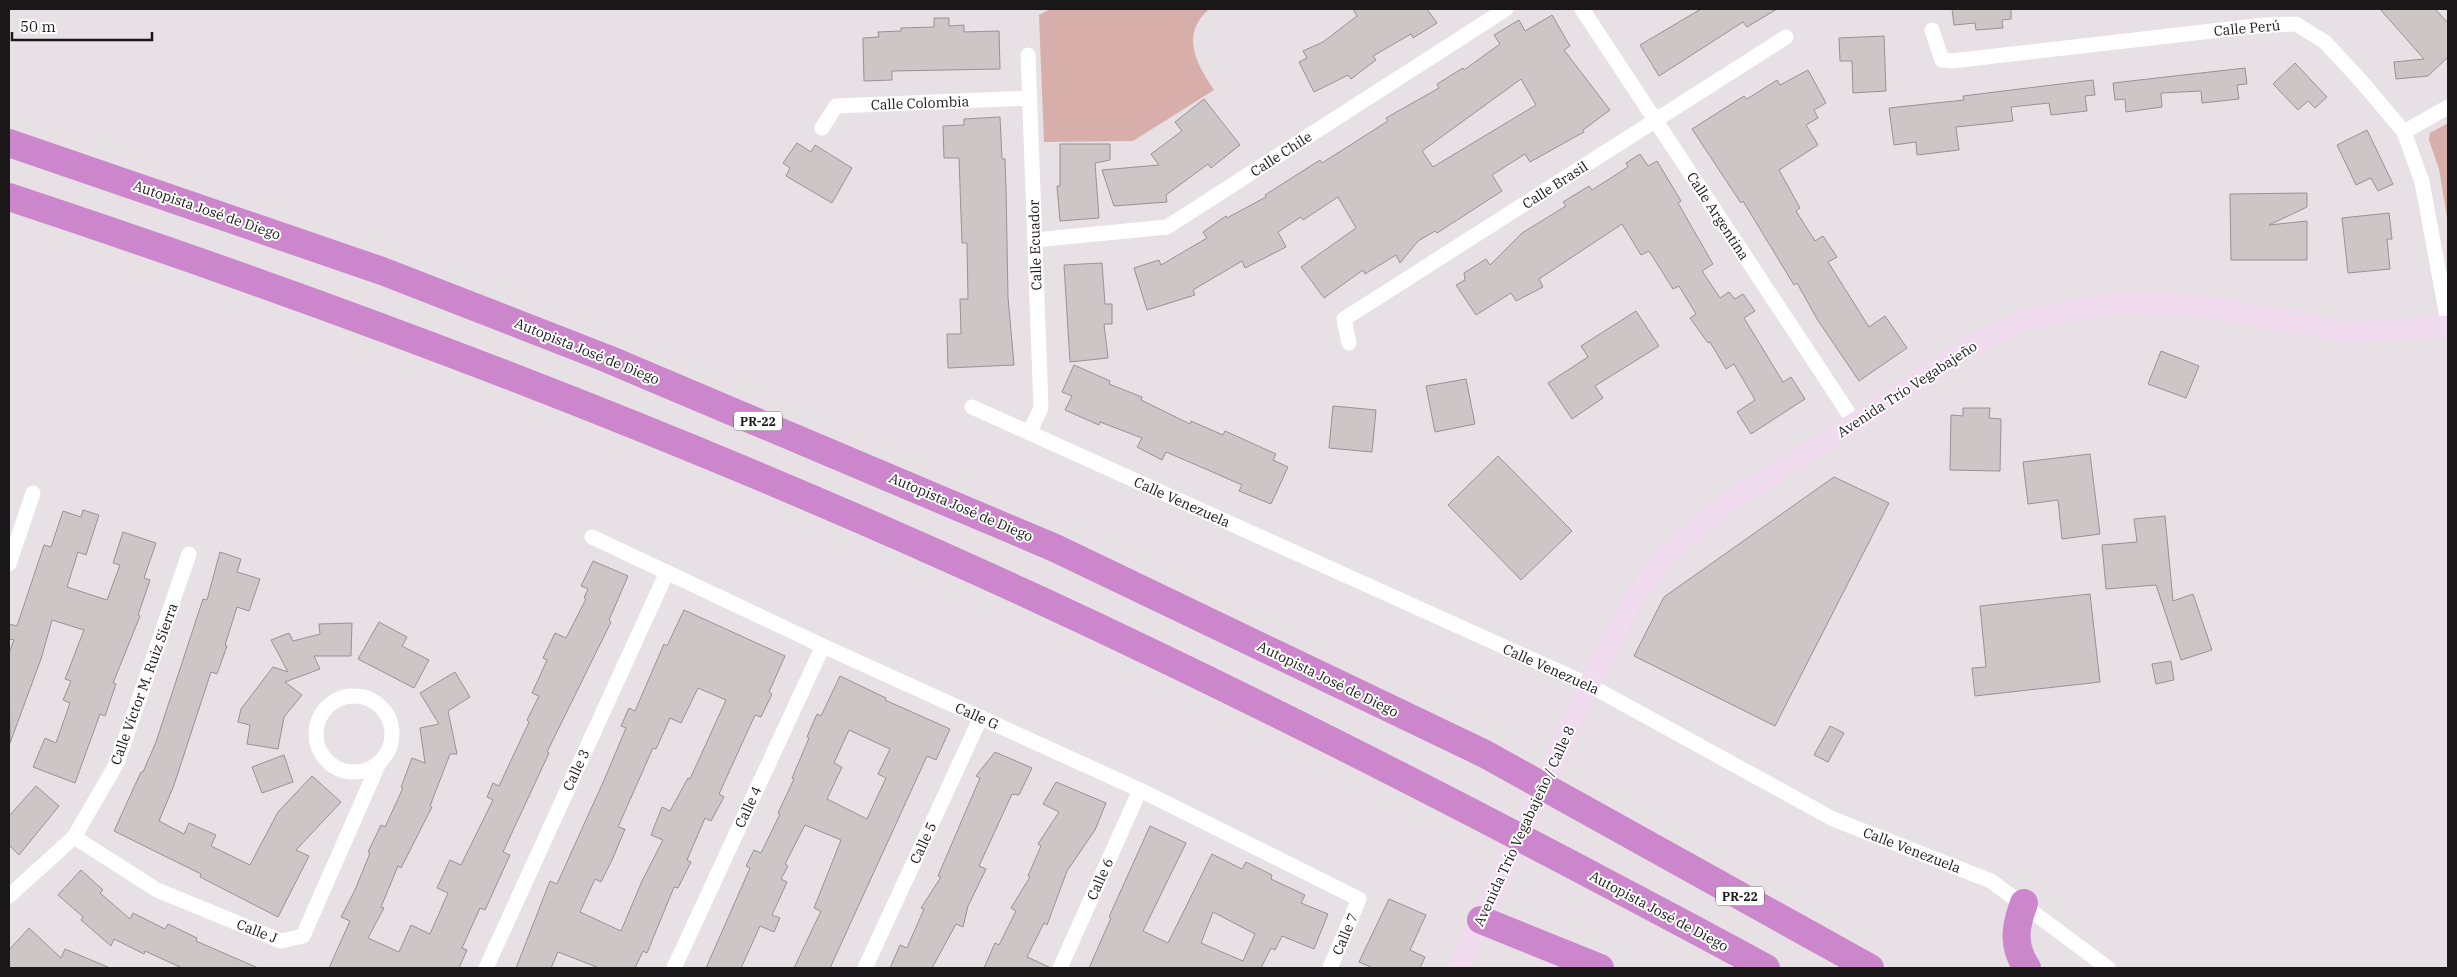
<svg xmlns="http://www.w3.org/2000/svg" width="2457" height="977" font-family="'IBM Plex Serif',serif">
  <rect width="100%" height="100%" fill="#e7e0e4"/>
  <path fill="#d8aeab" d="M1050 9H1209C1180 35 1196 63 1214 90L1133 141 1044 142 1039 15Z
    M2448 123V224L2439 169 2429 140 2430 133Z"/>
  <path fill="#cdc6c7" stroke="#999293" fill-rule="evenodd" d="M1353 9H1427L1437 23 1413 38 1411 34 1373 56 1376 60 1351 79 1348 75 1314 92 1299 62 1307 58 1303 51 1323 42 1357 16Z
    M1701 9H1777L1747 27 1743 22 1659 76 1640 45Z
    M1952 9H2011V19L2002 20 2003 28 1976 30 1975 23 1954 25Z
    M2380 9H2435L2448 23V57L2428 76 2396 79 2394 62 2424 59Z
    M1552 15 1570 46 1564 50 1610 110 1583 130 1584 132 1530 162 1525 154 1492 175 1502 191 1437 233 1435 231 1418 241 1400 263 1396 255 1365 274 1363 270 1324 298 1301 267 1356 228 1338 197 1303 220 1301 217 1278 232 1286 247 1245 268 1242 261 1193 290 1195 295 1147 310 1134 268 1159 260 1161 265 1207 238 1203 232 1226 216 1227 218 1266 197 1265 195 1320 160 1322 163 1388 121 1386 118 1439 88 1437 84 1463 68 1464 70 1500 44 1494 35 1519 20 1525 31ZM1521 79 1536 105 1433 167 1422 151Z
    M934 18H949V26L964 25V32L999 31 1000 69 892 71V80L864 81 863 38 879 37 878 32 901 31V28L934 27Z
    M1884 36 1886 91 1853 93 1852 61H1840L1839 38Z
    M2295 63 2327 97 2315 108 2308 101 2298 110 2273 84Z
    M2245 68 2247 84 2237 85 2239 99 2202 103 2201 91 2161 93 2162 107 2126 112 2125 99 2115 100 2113 83Z
    M1808 70 1826 103 1814 110 1818 118 1806 125 1818 145 1779 170 1800 208 1796 211 1815 241 1823 236 1837 257 1828 262 1869 327 1885 316 1907 348 1859 381 1817 319 1797 283 1794 285 1743 201 1741 203 1692 129 1744 96 1747 99 1777 80 1780 85Z
    M2093 80 2095 95 2085 96 2087 111 2051 115 2049 103 2011 107 2013 121 1956 127 1959 150 1917 155 1916 142 1894 145 1889 108 1964 100 1963 96Z
    M1204 99 1240 145 1211 168 1208 164 1166 195 1167 202 1114 206 1102 170 1159 165 1151 154 1182 131 1175 122Z
    M1000 117 1002 159H1005L1006 187 1008 297 1014 365 948 368 947 334H961L960 299H968L967 243H962L959 158H944L943 126 964 125V119Z
    M2367 130 2393 184 2378 191 2371 178 2356 185 2337 145Z
    M797 143 811 152 815 145 852 168 832 203 786 176 790 168 783 163Z
    M1060 144H1110V160L1095 163 1099 218 1060 221 1057 186H1060Z
    M1640 154 1648 166 1657 161 1681 201 1678 203 1713 264 1702 271 1720 298 1729 292 1735 299 1743 294 1755 311 1744 318 1783 382 1791 377 1805 399 1751 434 1737 412 1755 400 1734 364 1726 369 1710 342 1708 343 1690 318 1696 314 1679 286 1673 289 1649 251 1641 255 1622 224 1539 279 1543 287 1516 301 1511 293 1476 315 1456 285 1465 280 1464 273 1486 259 1490 265 1522 233 1566 206 1563 202 1589 186 1592 190 1628 167 1626 163Z
    M2307 193V207L2269 225 2307 221V260H2231L2230 194Z
    M2389 213 2392 239H2387L2390 269 2348 273 2342 218Z
    M1102 263 1105 304H1112V324H1104L1108 358 1070 362 1064 265Z
    M1636 311 1659 346 1595 386 1603 398 1572 419 1548 383 1588 357 1581 346Z
    M2161 351 2199 366 2186 398 2148 384Z
    M1074 365 1110 381 1109 384 1142 397 1141 400 1190 424 1191 421 1223 435 1225 431 1276 454 1273 460 1288 467 1271 504 1239 491 1242 485 1208 470 1166 452 1162 460 1137 447 1142 438 1100 422 1099 425 1065 410 1072 396 1062 392Z
    M1466 379 1475 424 1435 432 1426 386Z
    M1333 406 1376 410 1372 452 1329 448Z
    M1963 408H1990L1989 418 2001 419 2000 471 1950 470 1951 415 1963 416Z
    M2090 454 2100 534 2062 539 2058 500 2028 504 2023 462Z
    M1498 456 1572 531 1521 580 1448 505Z
    M1834 477 1889 503 1775 726 1634 656 1664 597Z
    M83 510 99 515 86 555 78 552 67 587 107 600 120 565 113 563 123 532 156 543 144 578 150 580 138 615 140 616 113 683 116 684 105 716 100 714 75 783 33 767 45 738 56 743 70 703 63 700 71 681 65 679 84 630 52 620 41 659 10 743 9 653 14 640 9 639V624L17 626 44 545 51 547 63 511 81 517Z
    M2165 516 2173 601 2193 594 2212 650 2181 660 2156 585 2106 589 2102 545 2137 542 2134 519Z
    M220 552 241 559 237 572 260 579 249 611 237 607 225 645 227 646 217 674 211 672 174 785 159 821 184 834 189 823 216 835 211 846 250 865 278 812 312 776 341 802 296 850 309 856 278 917 200 877 201 874 114 831 141 772H143L156 742 203 599 207 600Z
    M593 561 628 576 609 620 611 622 547 752 549 753 503 852 510 855 485 910 480 908 462 948 467 950 459 968H329L350 921 341 917 355 890 370 853 368 852 381 825 385 827 403 788 401 787 412 758 425 763 420 728 439 724 420 693 455 672 470 697 448 711 457 754H450L430 806 432 807 401 868 398 866 381 907 384 908 368 938 399 952 411 925 430 934 448 893 437 888 450 860 461 865 493 800 487 797 493 783 499 786 529 722 527 720 539 696 532 693 547 660 543 658 555 633 566 638 586 599 584 598 588 589 581 586Z
    M2090 594 2100 682 1975 696 1972 668 1986 667 1980 606Z
    M684 610 785 656 769 692 772 694 761 717 755 715 719 794 724 797 711 821 705 818 687 860 691 862 678 888 674 887 647 953 643 951 635 968H599L558 952 551 968H516L550 881 557 884 605 778 626 728 621 726 629 708 635 711 664 644 667 646ZM698 688 726 700 690 779 688 778 670 811 662 807 651 835 663 840 642 881 621 931 580 912 595 879 601 882 613 858 625 829 618 827 653 748 656 749 670 718 681 723Z
    M379 622 407 637 402 646 429 660 414 688 358 659Z
    M352 623 351 656H314L320 669 285 682 302 695 284 717 278 749 247 744 250 725 238 722 241 709 273 667 288 672 271 640 289 633 293 641 320 634 319 624Z
    M2171 661 2174 680 2156 684 2152 664Z
    M840 676 886 698 885 700 950 729 936 760 927 756 830 968H794L821 911 814 908 841 840 805 825 785 864 788 866 781 879 787 882 772 915 780 918 774 932 760 926 741 968H706L750 868 746 866 754 850 761 853 780 814 778 813 794 779 792 778 809 738 807 737 817 714 821 716ZM849 730 890 749 878 774 886 778 867 819 827 799 842 767 834 763Z
    M1830 726 1844 733 1828 762 1814 755Z
    M995 752 1032 768 1019 795 1012 794 979 866 986 869 968 906 963 927 956 924 932 968H890L900 945 907 948 924 909 921 908 941 877 938 876 980 778 976 776Z
    M284 755 293 782 262 793 252 767Z
    M1056 782 1106 803 1095 830 1067 871 1047 925 1044 923 1027 957 1051 968H984L995 943 999 945 1016 911 1011 908 1030 877 1028 876 1041 846 1038 844 1059 812 1043 804Z
    M36 786 59 806 19 855 9 845V816Z
    M1150 826 1186 843 1143 931 1168 943 1212 854 1242 869 1246 862 1272 875 1271 879 1305 895 1301 903 1328 914 1314 949 1282 936 1275 950 1271 948 1261 968H1089L1111 918 1109 917ZM1213 912 1255 934 1243 961 1201 943Z
    M81 870 103 890 100 893 130 919 133 913 165 929 168 924 197 938 196 941 258 968H182L145 951 144 954 114 939 111 946 81 920 83 917 58 895Z
    M1389 899 1426 915 1410 950 1425 957 1420 968H1373L1359 962Z
    M29 928 61 958 65 949 110 968H9V950Z"/>
  <g fill="none" stroke-linecap="round" stroke-linejoin="round">
    <path stroke="#fff" stroke-width="15" d="M1582 9 1855 423
      M1932 30 1942 60 1952 61 2264 25 2296 24 2325 42 2362 82 2404 132 2422 182 2448 322
      M1028 55 1041 408 1029 433
      M822 128 836 106 1030 98
      M2404 132 2448 107
      M1035 240 1167 227 1506 9
      M1349 343 1344 319 1786 37
      M972 407 1589 685 1833 819 1991 881 2108 968
      M592 537 823 646 1140 790 1359 899 1330 968
      M9 564 33 493
      M316 734a38 38 0 1 1 76 0a38 38 0 1 1-76 0Z
      M74 837 157 890 281 941 303 936 379 763
      M9 896 74 837 117 763 189 554
      M486 968 667 572
      M674 968 823 646
      M865 968 981 717
      M1060 968 1140 790"/>
    <path stroke="#f0dbef" stroke-width="21" d="M1459 968 1589 685 1636 594 1667 554 1725 504 1855 423 1967 348 2030 318 2118 303 2202 306 2348 332 2448 326"/>
    <path stroke="#cc86cb" stroke-width="28" d="M9 143 382 271 608 359 1055 548 1485 754 1870 968
      M9 197C360 313 707 446 1042 601 1288 715 1528 840 1766 968
      M2024 903C2015 927 2012 946 2027 968
      M1481 920 1600 968"/>
  </g>
  <g text-anchor="middle" dominant-baseline="central" stroke-width="4" stroke-linejoin="round" paint-order="stroke">
    <g fill="#fff" stroke="#5f5d5d" stroke-width="1">
      <rect x="734" y="411.5" width="48" height="19" rx="4"/>
      <rect x="1716" y="886.5" width="48" height="19" rx="4"/>
    </g>
    <g font-size="12" font-weight="bold" fill="#1a1718">
      <text x="758" y="421">PR-22</text>
      <text x="1740" y="896">PR-22</text>
    </g>
    <g font-size="14" fill="#1a1718" stroke="#fff">
      <text transform="translate(2247 28) rotate(-5)">Calle Perú</text>
      <text transform="translate(920 103) rotate(-2)">Calle Colombia</text>
      <text transform="translate(1281 154) rotate(-33)">Calle Chile</text>
      <text transform="translate(1555 185) rotate(-33)">Calle Brasil</text>
      <text transform="translate(207 210) rotate(19)">Autopista José de Diego</text>
      <text transform="translate(1718 216) rotate(57)">Calle Argentina</text>
      <text transform="translate(1035 245) rotate(-92)">Calle Ecuador</text>
      <text transform="translate(587 351) rotate(22)">Autopista José de Diego</text>
      <text transform="translate(1907 389) rotate(-33)">Avenida Trío Vegabajeño</text>
      <text transform="translate(1182 502) rotate(24)">Calle Venezuela</text>
      <text transform="translate(961 507) rotate(23)">Autopista José de Diego</text>
      <text transform="translate(1551 669) rotate(24)">Calle Venezuela</text>
      <text transform="translate(1328 679) rotate(26)">Autopista José de Diego</text>
      <text transform="translate(144 684) rotate(-70)">Calle Víctor M. Ruiz Sierra</text>
      <text transform="translate(977 716) rotate(24)">Calle G</text>
      <text transform="translate(576 770) rotate(-65)">Calle 3</text>
      <text transform="translate(748 807) rotate(-65)">Calle 4</text>
      <text transform="translate(1524 826) rotate(-65)">Avenida Trío Vegabajeño / Calle 8</text>
      <text transform="translate(923 843) rotate(-65)">Calle 5</text>
      <text transform="translate(1912 850) rotate(21)">Calle Venezuela</text>
      <text transform="translate(1100 879) rotate(-66)">Calle 6</text>
      <text transform="translate(1659 911) rotate(28)">Autopista José de Diego</text>
      <text transform="translate(257 931) rotate(21)">Calle J</text>
      <text transform="translate(1345 934) rotate(-67)">Calle 7</text>
    </g>
  </g>
  <rect width="2457" height="977" fill="none" stroke="#1a1718" stroke-width="20"/>
  <path d="M12 32v8h140v-8" fill="none" stroke="#1a1718" stroke-width="2.5"/>
  <text x="20" y="32" font-size="15" fill="#1a1718" stroke="#ffffff" stroke-width="4" paint-order="stroke">50 m</text>
</svg>
